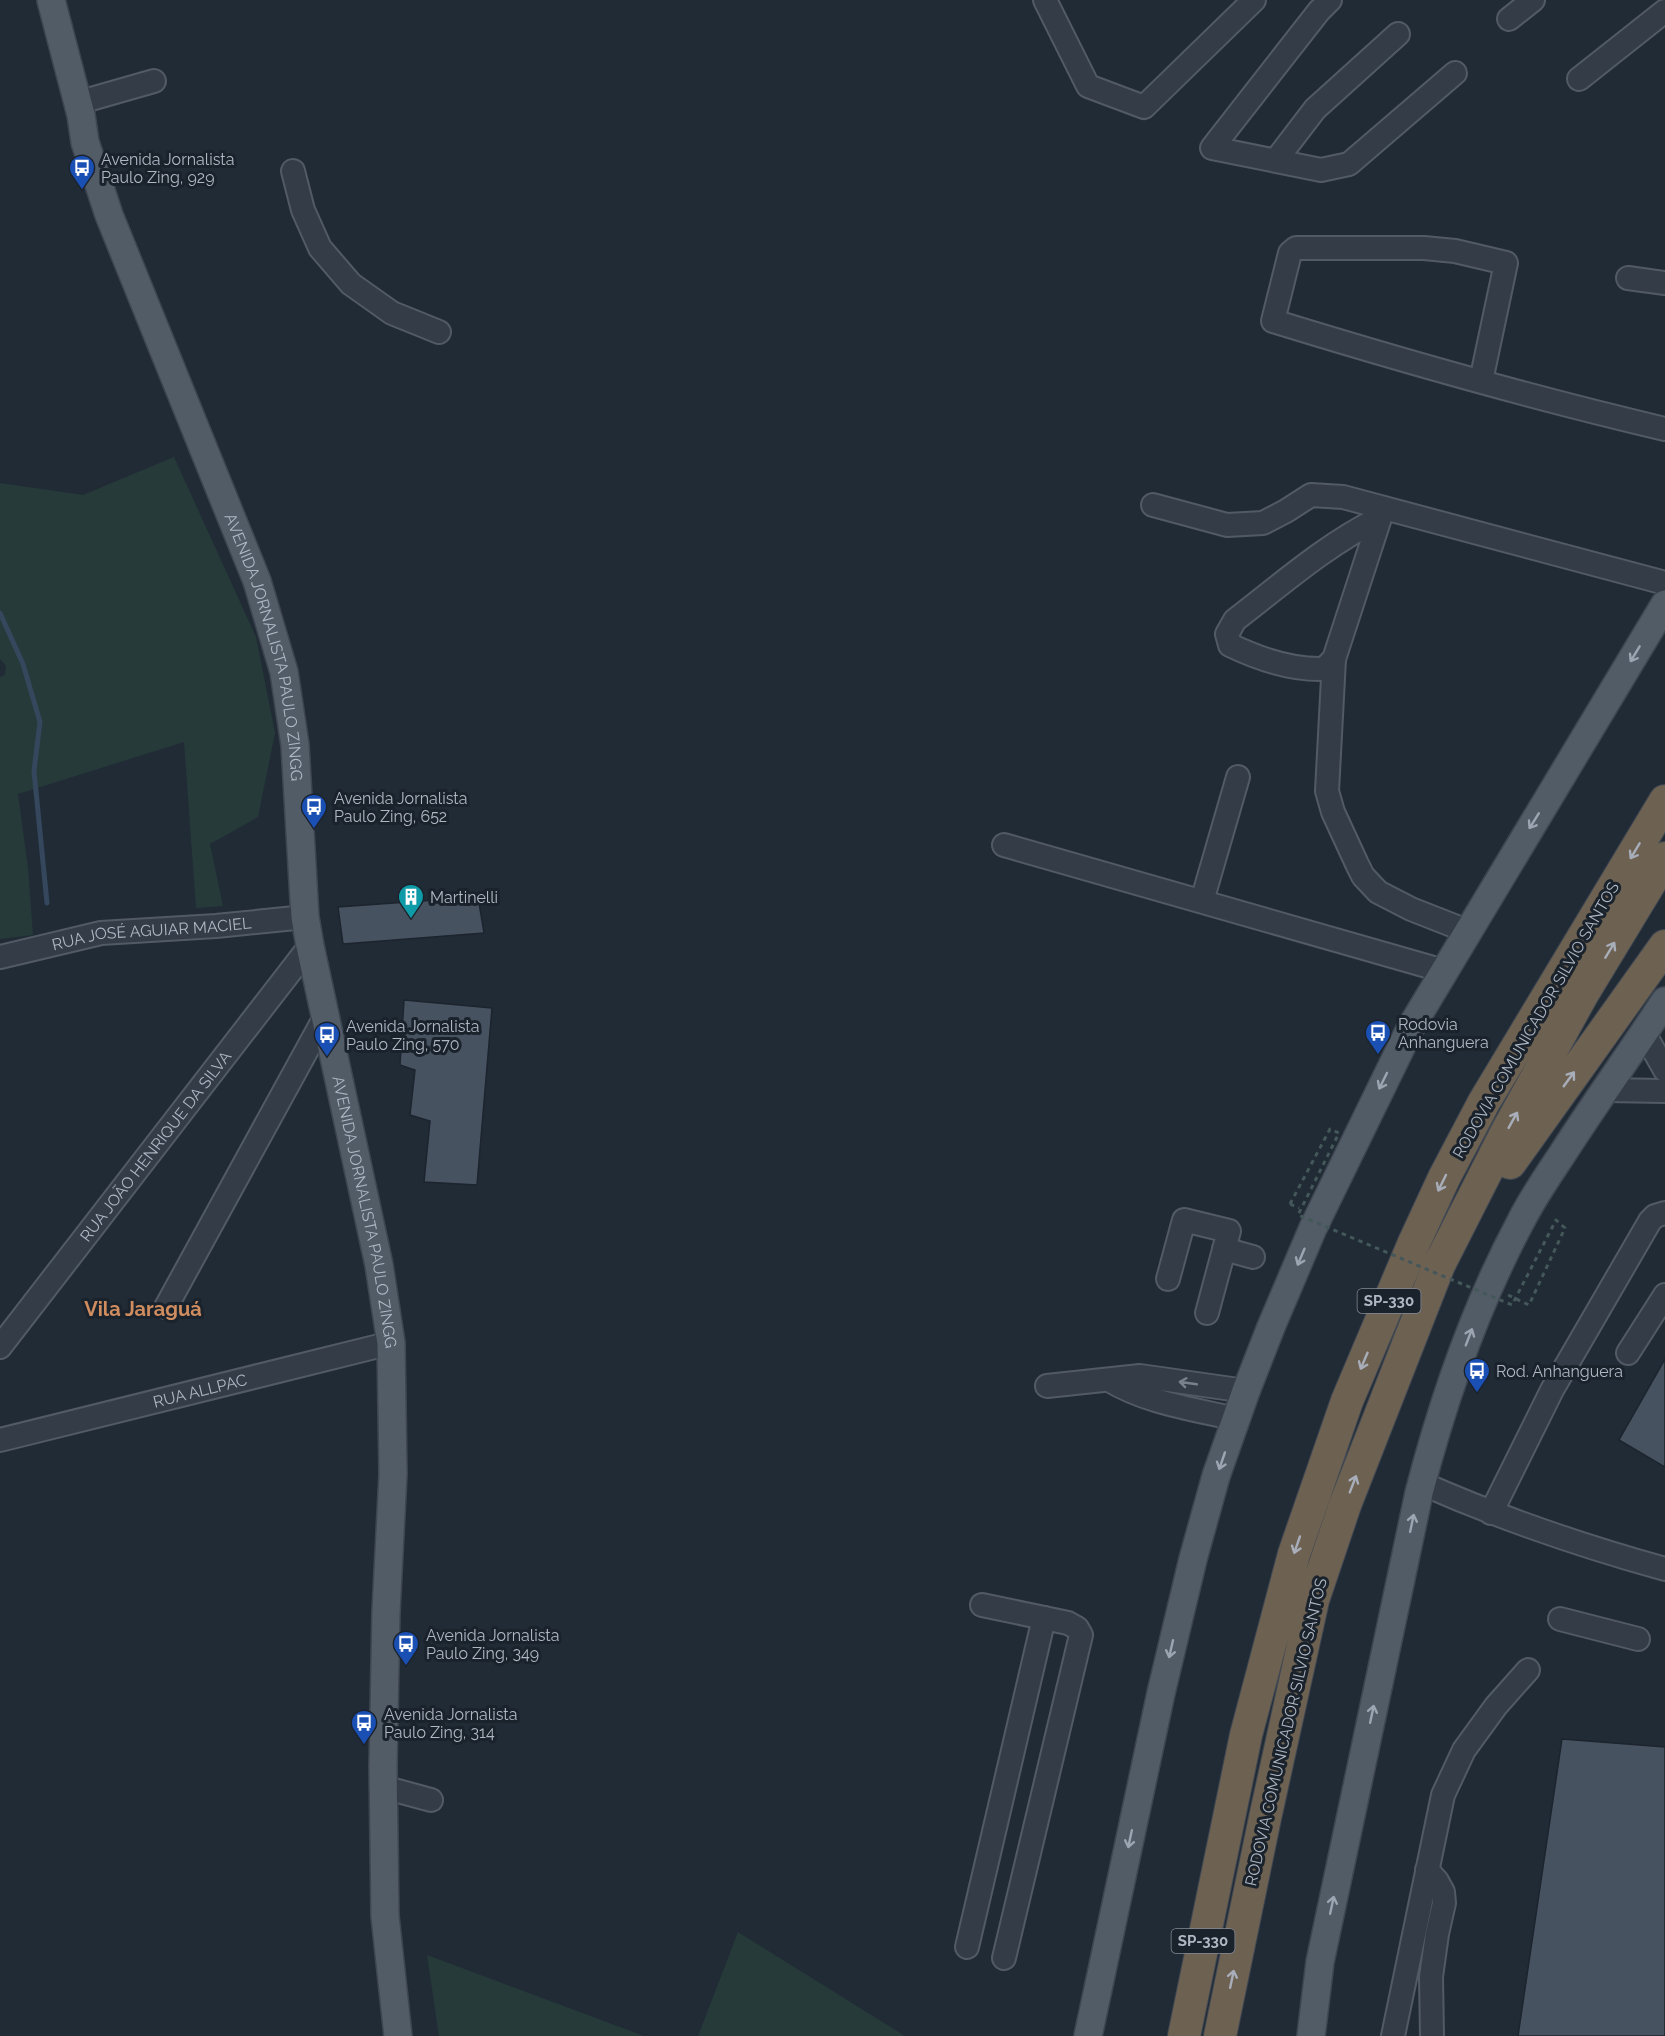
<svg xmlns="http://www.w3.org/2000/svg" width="1665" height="2036" font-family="Raleway,sans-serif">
  <rect width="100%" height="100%" fill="#212b36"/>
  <path fill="#263a3a" d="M174 457 256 637 275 733 258 817 210 844 223 906 196 908 184 742 18 794 28 868 33 935 0 939V677L5 675 6 666 0 659V483L83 495Z
    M738 1932 905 2036H698Z
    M427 1955 644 2036H439Z"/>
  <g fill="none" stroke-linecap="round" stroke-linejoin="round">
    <path stroke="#35475d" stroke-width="5" d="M0 613 23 664 40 722 34 771 47 903"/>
  </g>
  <path fill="#475260" stroke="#1c242e" stroke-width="1.5" d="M478 897 484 933 343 944 338 907Z
    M404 1000 492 1008 477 1185 424 1182 430 1121 410 1115 415 1070 400 1065Z
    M1665 1359V1467L1619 1440Z
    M1562 1739 1665 1747V2036H1518Z"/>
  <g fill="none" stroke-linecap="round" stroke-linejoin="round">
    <defs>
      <g id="minor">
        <path d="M1045 0 1088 86 1144 107 1254 0"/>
        <path d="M1330 0 1319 11 1212 148 1321 170 1349 164 1455 73"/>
        <path d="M1509 19 1533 0"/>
        <path d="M1579 79 1665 11"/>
        <path d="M77 103 154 81"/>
        <path d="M1276 160 1315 109 1398 34"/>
        <path d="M293 171 303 210 320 248 351 284 392 313 439 332"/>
        <path d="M1628 278 1665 283"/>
        <path d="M1481 381 1506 263 1455 251 1424 248H1296L1290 253 1273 321C1403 361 1533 398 1665 429"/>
        <path d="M1153 505 1227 525 1263 523 1286 511 1311 495 1343 497 1665 583"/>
        <path d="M1380 518C1327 544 1282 584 1235 620L1227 634 1230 645C1259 659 1292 670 1324 669L1334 659 1380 518 1383 508"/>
        <path d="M1334 659 1327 791 1333 812 1357 864 1363 876 1378 892 1411 909 1467 931"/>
        <path d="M1004 845 1444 971"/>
        <path d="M1202 901 1238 777"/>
        <path id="s1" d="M0 957 101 933 216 926 305 917"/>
        <path d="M1644 1033 1665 1070"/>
        <path d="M1605 1090 1665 1091"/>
        <path d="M1224 1249 1253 1257"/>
        <path d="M1168 1279 1184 1220 1229 1231 1207 1313"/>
        <path d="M166 1307 325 1017"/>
        <path id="s2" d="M0 1347 310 946"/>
        <path d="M1628 1353 1665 1295"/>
        <path d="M1109 1380C1147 1403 1193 1409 1236 1419"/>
        <path d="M1047 1386 1140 1376 1246 1391"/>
        <path id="s3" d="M0 1440 391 1343"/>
        <path d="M1421 1483C1500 1518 1582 1546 1665 1569"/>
        <path d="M1491 1513 1552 1390 1650 1221 1655 1216 1665 1213"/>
        <path d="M982 1605 1068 1623 1077 1628 1081 1635 1004 1958"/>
        <path d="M1560 1619 1638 1639"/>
        <path d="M383 1787 431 1800"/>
        <path d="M1427 1870 1437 1881 1443 1892 1444 1903 1437 1934 1431 1977 1432 2036"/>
        <path d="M967 1947 1044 1618"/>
        <path d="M1393 2036 1443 1795 1464 1750 1496 1706 1528 1670"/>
      </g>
      <g id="major">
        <path id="s4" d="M51 0 81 115 85 142 109 215 257 581 284 672 295 745 305 917 310 946 379 1265 391 1343 393 1474 386 1612 383 1766 385 1916 398 2036"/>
        <path d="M1088 2036 1161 1693 1193 1559 1216 1476 1246 1391 1271 1327 1313 1228 1411 1027 1665 604"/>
        <path d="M1311 2036 1320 1962 1419 1493C1443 1400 1475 1307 1521 1221 1532 1199 1547 1177 1561 1156 1595 1103 1631 1053 1665 1001"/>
      </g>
      <path id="highway" d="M1510 1163 1665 946
        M1184 2036 1246 1735 1294 1554 1347 1401 1413 1245 1444 1178 1484 1102 1665 801
        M1220 2036 1265 1818 1313 1600 1345 1505 1439 1265 1506 1133 1582 995 1665 858"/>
    </defs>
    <use href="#minor" stroke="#525a65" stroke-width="26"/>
    <use href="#major" stroke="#3e4651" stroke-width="30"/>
    <use href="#highway" stroke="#3f4752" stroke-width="34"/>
    <path stroke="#445759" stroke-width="3" stroke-dasharray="4.5 4.5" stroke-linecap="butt" d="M1290 1204 1299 1208
      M1508 1295 1529 1305"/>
    <use href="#minor" stroke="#343d47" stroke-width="22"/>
    <use href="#major" stroke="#525c67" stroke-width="27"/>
    <use href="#highway" stroke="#6d6152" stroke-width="32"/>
    <path stroke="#445759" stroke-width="3" stroke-dasharray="4.5 4.5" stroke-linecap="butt" d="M1290 1204 1330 1129 1339 1133 1298 1215 1512 1305 1556 1220 1565 1228 1529 1305"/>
  </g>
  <defs><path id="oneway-shaft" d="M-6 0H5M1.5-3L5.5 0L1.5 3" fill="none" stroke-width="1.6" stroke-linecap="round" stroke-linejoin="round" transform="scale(1.5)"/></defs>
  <g stroke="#9ca5b1">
    <use href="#oneway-shaft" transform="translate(1635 654) rotate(121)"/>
    <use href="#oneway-shaft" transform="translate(1534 821) rotate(122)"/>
    <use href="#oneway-shaft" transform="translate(1383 1081) rotate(116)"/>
    <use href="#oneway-shaft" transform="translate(1301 1257) rotate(113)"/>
    <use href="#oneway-shaft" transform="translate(1469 1337) rotate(-69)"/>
    <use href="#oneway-shaft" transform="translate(1222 1461) rotate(109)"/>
    <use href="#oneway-shaft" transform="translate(1412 1523) rotate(-78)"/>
    <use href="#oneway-shaft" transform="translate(1171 1649) rotate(103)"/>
    <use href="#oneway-shaft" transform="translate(1372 1714) rotate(-78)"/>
    <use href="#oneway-shaft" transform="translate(1130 1839) rotate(102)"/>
    <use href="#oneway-shaft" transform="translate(1332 1905) rotate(-78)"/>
  </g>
  <g stroke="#a8aeb9">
    <use href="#oneway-shaft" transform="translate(1635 851) rotate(121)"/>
    <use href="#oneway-shaft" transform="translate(1610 950) rotate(-59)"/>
    <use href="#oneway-shaft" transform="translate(1569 1079) rotate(-54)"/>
    <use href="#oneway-shaft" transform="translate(1513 1120) rotate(-61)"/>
    <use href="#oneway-shaft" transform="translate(1442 1183) rotate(116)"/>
    <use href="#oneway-shaft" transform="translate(1364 1361) rotate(113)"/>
    <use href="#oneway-shaft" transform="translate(1353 1484) rotate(-69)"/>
    <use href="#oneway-shaft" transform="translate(1297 1545) rotate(109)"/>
    <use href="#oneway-shaft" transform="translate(1232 1979) rotate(-78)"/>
  </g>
  <use stroke="#78808c" href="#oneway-shaft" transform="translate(1188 1383) rotate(-172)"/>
  <defs>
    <symbol id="bus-pin" viewBox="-11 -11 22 30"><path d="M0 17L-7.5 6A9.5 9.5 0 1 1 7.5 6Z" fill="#1a4fb4" stroke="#1a222c"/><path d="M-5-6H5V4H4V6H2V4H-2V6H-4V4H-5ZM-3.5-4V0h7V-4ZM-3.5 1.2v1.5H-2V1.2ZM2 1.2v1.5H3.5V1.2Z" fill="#fff"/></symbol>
    <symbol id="building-pin" viewBox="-11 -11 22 30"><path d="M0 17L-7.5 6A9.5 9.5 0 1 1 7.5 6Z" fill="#0f9aa8" stroke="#1a222c"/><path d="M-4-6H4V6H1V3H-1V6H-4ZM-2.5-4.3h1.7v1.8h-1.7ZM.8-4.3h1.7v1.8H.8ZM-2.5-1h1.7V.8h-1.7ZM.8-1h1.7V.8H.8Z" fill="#fff"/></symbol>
  </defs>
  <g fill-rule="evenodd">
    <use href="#bus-pin" x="67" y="153" width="30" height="40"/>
    <use href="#bus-pin" x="299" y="792" width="30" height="40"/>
    <use href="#building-pin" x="396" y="882" width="30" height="40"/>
    <use href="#bus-pin" x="1363" y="1018" width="30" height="40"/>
    <use href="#bus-pin" x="312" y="1020" width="30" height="40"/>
    <use href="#bus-pin" x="1462" y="1356" width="30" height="40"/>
    <use href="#bus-pin" x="391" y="1629" width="30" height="40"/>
    <use href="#bus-pin" x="349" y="1708" width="30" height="40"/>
  </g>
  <g text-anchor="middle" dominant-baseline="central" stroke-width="6" stroke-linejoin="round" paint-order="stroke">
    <g fill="#1a222c" stroke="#828a96" stroke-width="1.5">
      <rect x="1357.5" y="1289" width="63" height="24" rx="4.5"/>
      <rect x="1171.5" y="1929" width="63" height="24" rx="4.5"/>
    </g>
    <g font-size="15" font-weight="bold" fill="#afb7c4">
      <text x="1389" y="1301">SP-330</text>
      <text x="1203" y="1941">SP-330</text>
    </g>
    <g font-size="16" fill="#afb7c4" stroke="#1a222c" text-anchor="start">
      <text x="101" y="159">Avenida Jornalista<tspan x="101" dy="18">Paulo Zing, 929</tspan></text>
      <text x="334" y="798">Avenida Jornalista<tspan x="334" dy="18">Paulo Zing, 652</tspan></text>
      <text x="430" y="897">Martinelli</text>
      <text x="1398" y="1024">Rodovia<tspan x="1398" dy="18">Anhanguera</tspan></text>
      <text x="346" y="1026">Avenida Jornalista<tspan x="346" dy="18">Paulo Zing, 570</tspan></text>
      <text x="1496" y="1371">Rod. Anhanguera</text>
      <text x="426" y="1635">Avenida Jornalista<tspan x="426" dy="18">Paulo Zing, 349</tspan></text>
      <text x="384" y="1714">Avenida Jornalista<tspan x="384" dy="18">Paulo Zing, 314</tspan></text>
    </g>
    <g font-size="16" fill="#afb7c4" stroke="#1a222c">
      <text stroke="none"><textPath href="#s4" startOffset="684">AVENIDA JORNALISTA PAULO ZINGG</textPath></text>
      <text stroke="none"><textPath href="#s1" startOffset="154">RUA JOSÉ AGUIAR MACIEL</textPath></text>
      <text transform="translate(1536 1020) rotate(-60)">RODOVIA COMUNICADOR SILVIO SANTOS</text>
      <text stroke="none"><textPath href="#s2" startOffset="254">RUA JOÃO HENRIQUE DA SILVA</textPath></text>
      <text stroke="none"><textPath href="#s4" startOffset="1260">AVENIDA JORNALISTA PAULO ZINGG</textPath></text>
      <text stroke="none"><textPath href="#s3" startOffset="206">RUA ALLPAC</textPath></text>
      <text transform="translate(1286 1732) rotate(-77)">RODOVIA COMUNICADOR SILVIO SANTOS</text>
    </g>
    <g font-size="20" font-weight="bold" fill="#ce8c5f" stroke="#1a222c">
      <text x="143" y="1309">Vila Jaraguá</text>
    </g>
  </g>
</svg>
